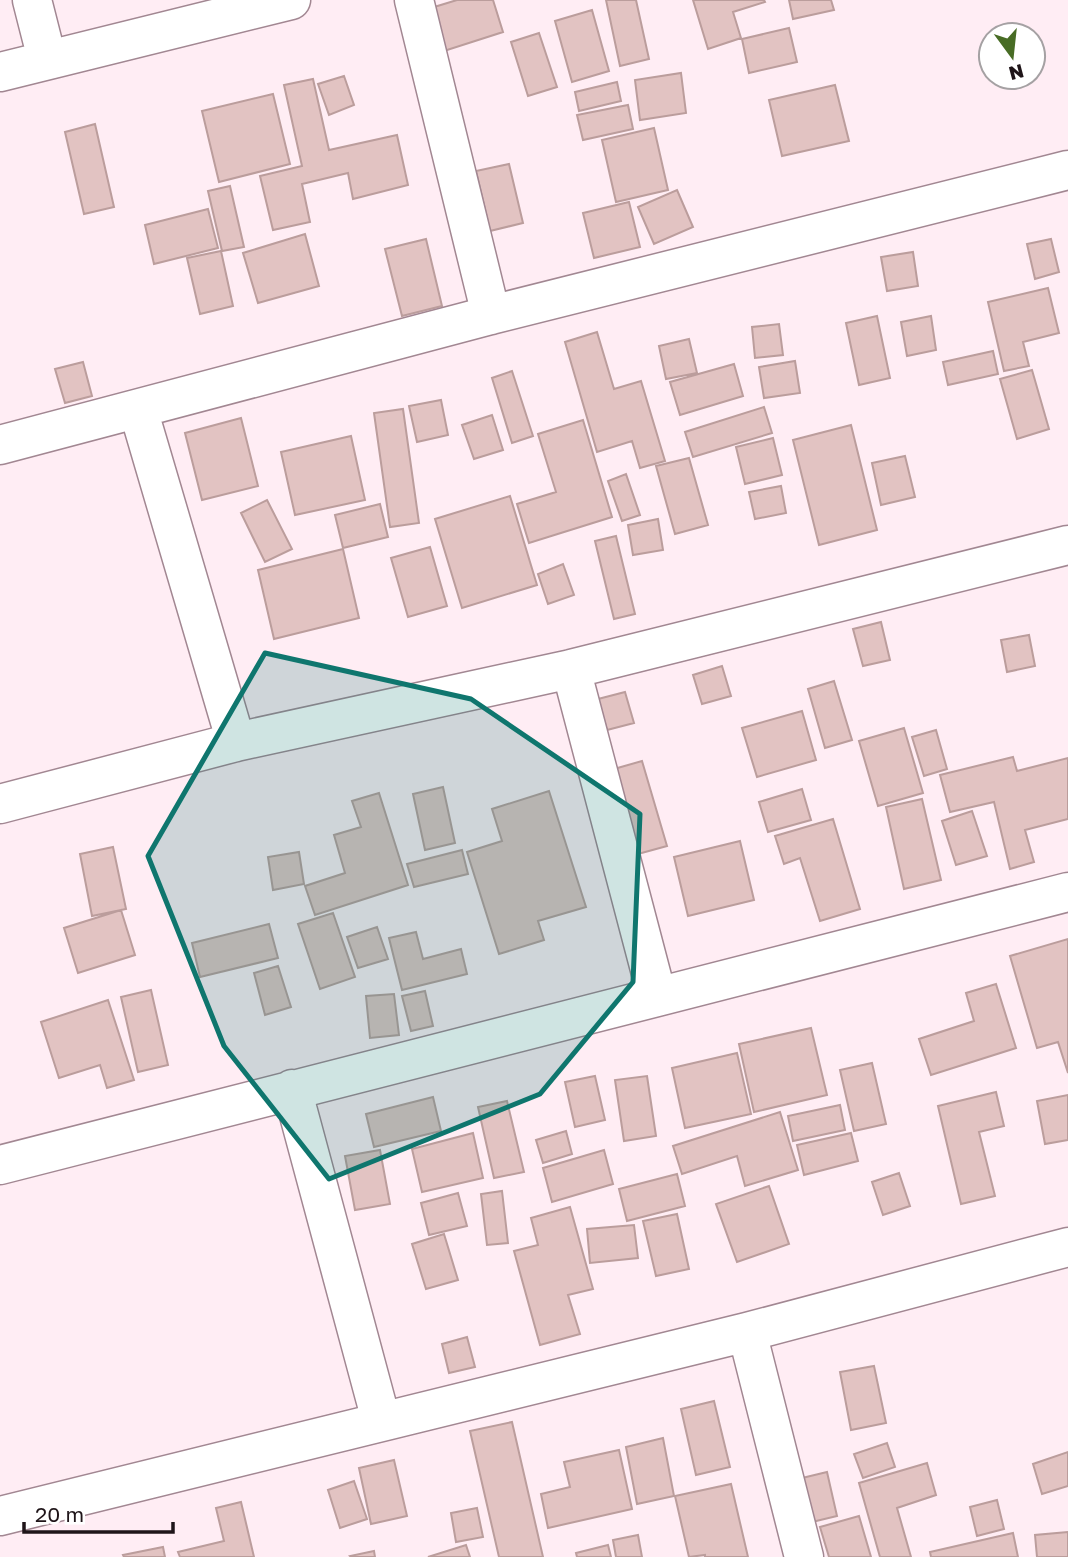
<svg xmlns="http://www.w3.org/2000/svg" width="1068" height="1557" font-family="'Golos Text',sans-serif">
  <rect width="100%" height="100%" fill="#ffedf4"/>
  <path fill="#e2c3c2" stroke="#bb9d9c" stroke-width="2" d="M457 0H493L503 32 444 51 431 8Z
    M606 0H636L649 59 620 66Z
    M693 0H764L765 2 733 12 741 38 708 49Z
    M789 0H831L834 10 793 19Z
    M592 10 609 71 572 82 555 21Z
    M789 28 797 62 749 73 742 39Z
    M539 33 557 87 528 96 511 42Z
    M681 73 686 113 640 120 635 80Z
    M344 76 354 105 329 115 318 84Z
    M313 79 329 150 397 135 408 185 353 199 348 173 302 184 310 222 273 230 260 176 302 166 284 85Z
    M617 82 621 101 579 111 575 92Z
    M835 85 849 141 782 156 769 100Z
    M273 94 290 164 219 182 202 111Z
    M628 105 633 129 583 140 577 115Z
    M95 124 114 207 84 214 65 132Z
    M654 128 668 190 616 202 602 140Z
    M509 164 523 223 490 231 476 171Z
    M230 186 244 247 222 251 208 191Z
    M677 190 693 227 654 244 638 207Z
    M629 202 640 247 594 258 583 213Z
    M208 209 218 248 154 264 145 225Z
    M305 234 319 286 258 303 243 253Z
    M426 239 442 306 402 316 385 249Z
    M1051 239 1059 272 1035 279 1027 244Z
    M221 251 233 306 200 314 187 258Z
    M913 252 918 286 887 291 881 257Z
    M1048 288 1059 333 1023 342 1029 366 1004 371 988 302Z
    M877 316 890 378 859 385 846 323Z
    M931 316 936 350 907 356 901 322Z
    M779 324 783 355 755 358 752 327Z
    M597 332 614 389 641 381 665 461 640 468 632 441 597 452 565 342Z
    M689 339 697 373 666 379 659 346Z
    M993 351 998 374 948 385 943 362Z
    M795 361 800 393 764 398 759 367Z
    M83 362 92 396 65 403 55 369Z
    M734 364 743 396 680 415 670 382Z
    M1032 370 1049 429 1017 439 1000 379Z
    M512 371 533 436 512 443 492 378Z
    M441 400 448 435 417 442 409 406Z
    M764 407 772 433 693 457 685 432Z
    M403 409 419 523 390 527 374 413Z
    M492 415 503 450 474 459 462 425Z
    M241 418 258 486 202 500 185 433Z
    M583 420 612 517 529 543 517 504 556 492 538 434Z
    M851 425 877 530 819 545 793 440Z
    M351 436 365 500 295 515 281 452Z
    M773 438 782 475 745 484 736 447Z
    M905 456 915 497 881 505 872 463Z
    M689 458 708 525 675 534 656 466Z
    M626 474 640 515 622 521 608 481Z
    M781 486 786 513 755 519 749 492Z
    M510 496 537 585 462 608 435 519Z
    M267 500 292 549 265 562 241 513Z
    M380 504 388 537 343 548 335 515Z
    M658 519 663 550 633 555 628 525Z
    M616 536 635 614 614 619 595 541Z
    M430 547 447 606 408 617 391 558Z
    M343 549 359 618 274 639 258 570Z
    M563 564 574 595 548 604 538 574Z
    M881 622 890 660 863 666 853 629Z
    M1029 635 1035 666 1007 672 1001 640Z
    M722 666 731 696 702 704 693 675Z
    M834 681 852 740 825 748 808 689Z
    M625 692 634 723 607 730 598 699Z
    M802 711 816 760 757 777 742 728Z
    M904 728 923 793 878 806 859 741Z
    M936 730 947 769 924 776 912 737Z
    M1013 757 1017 771 1068 758V819L1025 830 1034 862 1010 869 994 802 950 812 940 775Z
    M642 761 667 846 638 854 614 769Z
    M443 787 455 843 425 850 413 794Z
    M802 789 811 820 768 832 759 802Z
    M549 791 586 907 538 921 544 940 499 954 467 852 502 841 492 809Z
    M379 793 408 885 315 915 305 886 345 873 334 835 361 827 352 801Z
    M922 799 941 880 904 889 886 807Z
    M972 811 987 856 956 865 942 821Z
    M833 819 860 909 820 921 800 858 784 864 775 836Z
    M740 841 754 900 688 916 674 857Z
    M113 847 126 909 92 916 80 854Z
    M462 850 468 874 414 887 407 864Z
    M299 852 304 884 273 890 268 857Z
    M121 910 135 955 78 973 64 928Z
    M333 913 355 977 320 989 298 924Z
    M269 924 278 958 200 977 192 943Z
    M377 927 388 959 358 968 347 937Z
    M416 932 423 959 461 949 467 974 402 990 389 938Z
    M1068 939V1073L1058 1042 1037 1048 1010 956Z
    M278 966 291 1007 265 1015 254 973Z
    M996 984 1016 1048 931 1075 919 1039 974 1021 966 993Z
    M151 990 168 1065 138 1072 121 997Z
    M425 991 433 1026 411 1031 402 996Z
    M394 994 399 1035 370 1038 366 996Z
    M108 1000 134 1080 107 1088 100 1065 59 1078 41 1022Z
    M811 1028 827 1095 754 1112 739 1044Z
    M737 1053 751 1114 685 1128 672 1068Z
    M872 1063 886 1124 854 1131 840 1070Z
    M595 1076 605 1120 575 1127 565 1082Z
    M647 1076 656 1136 624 1141 615 1080Z
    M996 1092 1004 1126 979 1132 995 1196 961 1204 938 1106Z
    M1068 1095V1140L1045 1144 1037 1101Z
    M433 1097 441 1131 374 1147 366 1114Z
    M507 1101 524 1172 494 1178 478 1107Z
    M840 1105 845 1130 793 1141 788 1116Z
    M780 1112 798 1170 745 1186 737 1156 682 1174 673 1146Z
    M566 1131 572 1154 543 1163 536 1140Z
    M473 1133 483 1178 422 1192 412 1149Z
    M851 1133 858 1161 804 1175 797 1145Z
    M380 1150 390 1204 355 1210 345 1156Z
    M604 1150 613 1184 552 1202 543 1168Z
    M899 1173 910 1206 883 1215 872 1182Z
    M677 1174 685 1206 627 1221 619 1189Z
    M769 1186 789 1244 737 1262 716 1204Z
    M502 1191 508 1243 487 1245 481 1194Z
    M458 1193 467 1226 429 1235 421 1203Z
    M570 1207 593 1289 568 1295 580 1334 540 1345 514 1251 538 1245 531 1218Z
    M677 1214 689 1269 656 1276 643 1221Z
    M634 1225 638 1258 590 1263 587 1229Z
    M444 1234 458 1280 426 1289 412 1244Z
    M467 1337 475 1367 449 1373 442 1344Z
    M874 1366 886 1423 851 1430 840 1372Z
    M714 1401 730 1467 696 1475 681 1409Z
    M512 1422 543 1557H499L470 1431Z
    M663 1438 674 1496 637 1504 626 1447Z
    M887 1443 895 1467 863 1478 854 1454Z
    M619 1450 632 1509 548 1528 541 1494 570 1487 564 1462Z
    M1068 1452V1486L1042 1494 1033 1464Z
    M394 1460 407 1516 371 1524 359 1468Z
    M927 1463 936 1495 897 1508 911 1557H880L859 1483Z
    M827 1472 837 1516 812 1522 802 1478Z
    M354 1481 367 1519 340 1528 328 1490Z
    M731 1484 748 1557H705V1555L689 1557 675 1496Z
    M997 1500 1004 1529 977 1536 970 1507Z
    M241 1502 254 1557H180L178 1552 224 1541 216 1508Z
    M477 1508 483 1537 456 1542 451 1513Z
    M859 1516 871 1557H829L820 1527Z
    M1068 1532V1557H1037L1035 1535Z
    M1013 1533 1018 1557H931L930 1552Z
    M638 1535 642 1557H616L613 1540Z
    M466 1545 470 1557H428Z
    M608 1545 611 1557H577L576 1553Z
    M163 1547 165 1557H124L123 1555Z
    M374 1551 375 1557H351L350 1556Z"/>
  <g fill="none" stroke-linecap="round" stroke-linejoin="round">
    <defs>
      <path id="minor" d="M32 0 47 59
        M414 0 491 315
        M0 72 291 0
        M138 409 236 742
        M0 445 491 315 1068 170
        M571 669 657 996
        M0 804 236 742 571 669 1068 545
        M292 1089 381 1420
        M0 1165 1068 892
        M747 1332 804 1557
        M0 1516 747 1332 1068 1247"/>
    </defs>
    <use href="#minor" stroke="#a28792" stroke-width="41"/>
    <use href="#minor" stroke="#fff" stroke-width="38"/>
  </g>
  <path fill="#0f766e" fill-opacity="0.2" stroke="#0f766e" stroke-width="5" stroke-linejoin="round" d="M265 653 471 699 640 814 633 982 540 1094 329 1179 224 1046 148 856Z"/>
  <g transform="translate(1012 56) rotate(165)"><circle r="33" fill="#ffffff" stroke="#a5a1a3" stroke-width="2"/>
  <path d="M0-5L12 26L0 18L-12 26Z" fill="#486c25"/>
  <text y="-10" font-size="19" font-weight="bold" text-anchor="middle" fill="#1f1519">N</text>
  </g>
  <path d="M24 1522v10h149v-10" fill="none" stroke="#1f1519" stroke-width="3.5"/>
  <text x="35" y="1522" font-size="21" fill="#1f1519" stroke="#ffffff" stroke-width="5" paint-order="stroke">20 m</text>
</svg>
